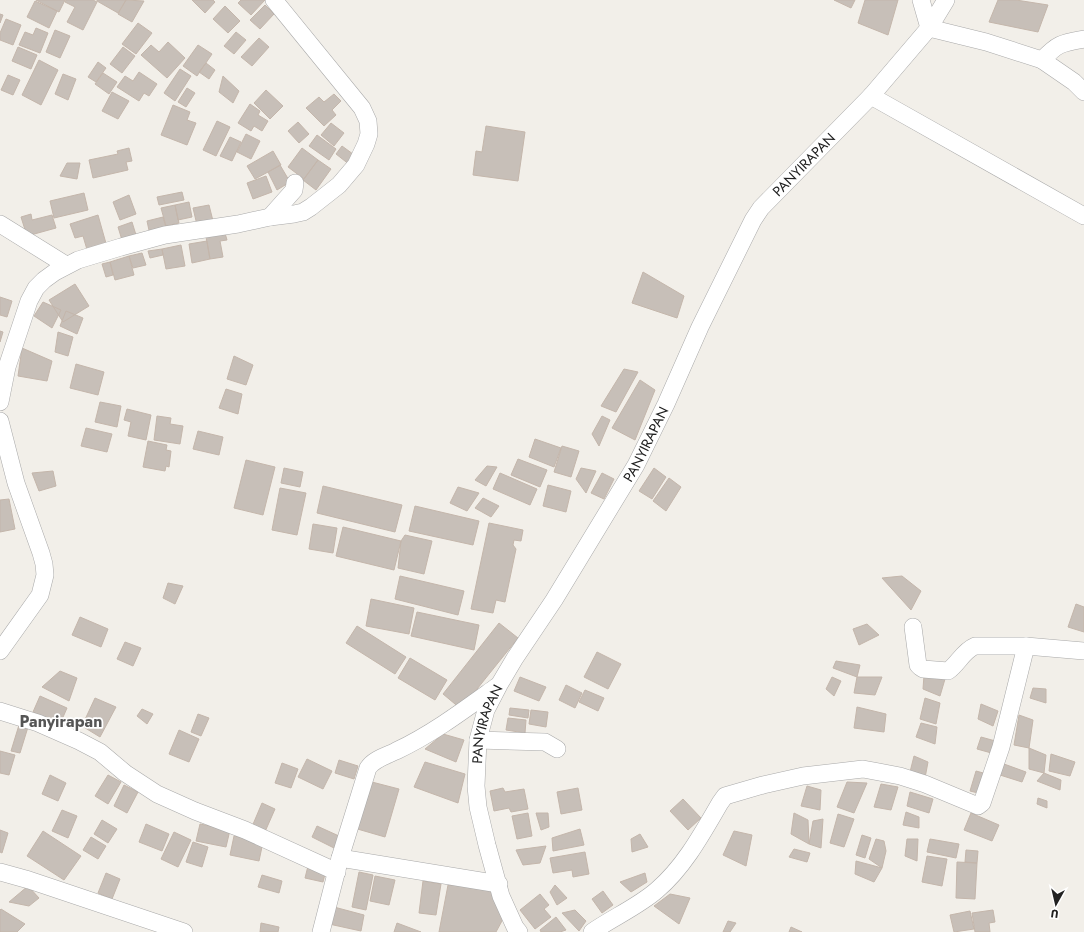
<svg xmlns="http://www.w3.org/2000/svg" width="1084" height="932" font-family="Jost,sans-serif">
  <rect width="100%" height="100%" fill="#f2efe9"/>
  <path fill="#c7bfb8" stroke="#c4b6ab" d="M36 0H65L59 12Z
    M66 0H93L97 2 83 30 67 22 75 7 65 2Z
    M97 0H126L118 13 97 1Z
    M126 0 144 1 132 22 118 14Z
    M192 0H213L215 2 205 13Z
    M241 0H265L251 15 238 3Z
    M834 0H855L851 8Z
    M865 0H898L888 35 858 23Z
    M998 0H1016L1048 5 1038 32 989 22Z
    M35 1 57 11 49 28 27 17Z
    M265 5 274 14 260 29 250 20Z
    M225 6 240 21 228 33 213 19Z
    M0 14 3 15 0 23Z
    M6 19 21 25 13 45 0 40V33Z
    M138 23 152 33 136 54 122 44Z
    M36 28 48 33 40 53 19 45 25 32 33 35Z
    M55 30 70 36 60 58 46 52Z
    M236 32 246 40 234 54 224 46Z
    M259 38 269 47 252 66 241 57Z
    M168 42 185 58 167 78 141 55 151 45 159 52Z
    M198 45 212 54 197 76 183 66Z
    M18 47 37 55 31 69 12 61Z
    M123 47 135 56 122 73 110 64Z
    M39 60 58 70 41 105 22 95Z
    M98 62 106 68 96 82 88 77Z
    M206 63 215 70 209 79 199 72Z
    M180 69 191 76 175 101 164 93Z
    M139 72 157 84 149 96 144 93 139 101 117 87 125 76 133 81Z
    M103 73 117 82 109 94 95 84Z
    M63 74 76 79 68 100 55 94Z
    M8 75 20 80 13 95 1 90Z
    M223 76 239 91 233 103 219 92Z
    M187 88 195 93 186 107 178 102Z
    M266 90 283 106 270 119 254 103Z
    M112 92 129 101 118 119 102 111Z
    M334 94 341 101 332 110 336 115 324 126 306 108 319 97 324 102Z
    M250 104 260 111 258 115 268 121 262 131 254 126 251 131 238 123Z
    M173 105 190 112 187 120 196 123 187 145 161 135Z
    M217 121 230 127 216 156 203 150Z
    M298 122 309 134 299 143 288 131Z
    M331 123 344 133 334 146 321 135Z
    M486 126 525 132 518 181 473 175 476 151 482 152Z
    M246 134 260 141 251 159 237 152Z
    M317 135 336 149 329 160 309 146Z
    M230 137 241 142 232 161 220 156Z
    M342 146 357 157 350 165 336 154Z
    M129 148 132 161 126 162 128 170 93 178 89 160 118 154 117 151Z
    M302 148 318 160 304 179 288 167Z
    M273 151 281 165 255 179 247 166Z
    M318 160 331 169 316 190 303 180Z
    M67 163H80L77 179 60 176Z
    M280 165 290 182 277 190 268 172Z
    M266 176 272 192 253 199 247 183Z
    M182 192 184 200 159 205 157 197Z
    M84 193 88 210 54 218 50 201Z
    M129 195 136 214 120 220 113 202Z
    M189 202 192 217 178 220 175 205Z
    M175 205 179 223 166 226 161 208Z
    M209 205 213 221 197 225 193 208Z
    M31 214 32 220 52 215 56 228 27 236 21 217Z
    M98 215 107 247 88 253 83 236 75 238 70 224Z
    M163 217 167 231 150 235 147 221Z
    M132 222 136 235 122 240 118 227Z
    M225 233 227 240 220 241 223 257 210 259 206 237Z
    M207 241 210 259 192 263 189 244Z
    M181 245 185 266 166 269 162 249Z
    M162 249 163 255 150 258 148 251Z
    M142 253 146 265 133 268 129 256Z
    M129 256 134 275 115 280 110 262Z
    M110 262 113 275 106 277 102 264Z
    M643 272 684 296 677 318 632 303Z
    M75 284 89 306 63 322 49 300Z
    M0 297 12 301 7 317 0 315Z
    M43 302 61 310 52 328 34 316Z
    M66 311 83 318 77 334 60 326Z
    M0 331 3 332 0 342Z
    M58 332 73 337 68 356 55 352Z
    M22 348 52 361 47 381 18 376Z
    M234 356 253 365 246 385 227 379Z
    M76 364 104 372 98 395 70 388Z
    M624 369 638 372 616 412 601 406Z
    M640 380 655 390 635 440 612 428Z
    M226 389 242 394 238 414 219 408Z
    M100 402 121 406 117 427 95 422Z
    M127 409 151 415 146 440 128 436 131 422 124 420Z
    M157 416 171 418 170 424 183 426 180 444 154 440Z
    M602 416 610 420 599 446 592 434Z
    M86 428 112 434 107 452 81 446Z
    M198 431 223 437 219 455 193 449Z
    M535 439 561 448 554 467 529 457Z
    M148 441 167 445 166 450 171 451 169 467 166 466 165 471 143 467Z
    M562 446 579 451 571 477 554 472Z
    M518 459 547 470 540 487 511 475Z
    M246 460 275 467 263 515 234 508Z
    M487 466 497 467 486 486 475 480Z
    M284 468 303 472 300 487 281 483Z
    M581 468 596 471 586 493 576 479Z
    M654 468 666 477 652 499 639 491Z
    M53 471 56 486 39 491 32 473Z
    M500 473 537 489 530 505 493 489Z
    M602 473 614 479 604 499 591 493Z
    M669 478 681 487 666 511 653 501Z
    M548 485 571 491 566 512 543 506Z
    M323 486 402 505 395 532 317 513Z
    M458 487 479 493 467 511 450 503Z
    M280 488 306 493 297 535 272 530Z
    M483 498 499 506 491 517 475 508Z
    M9 499 15 529 0 532V500Z
    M415 506 479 521 473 545 409 531Z
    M489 523 523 530 521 541 514 540 513 545 516 549 505 602 496 600 493 613 471 609Z
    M313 524 337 528 333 553 309 549Z
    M343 527 401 541 394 570 336 556Z
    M405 535 432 541 424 574 398 568 401 541Z
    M400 576 464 591 458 615 395 599Z
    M902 576 921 591 911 610 882 578Z
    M168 583 183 586 175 604 163 598Z
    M371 599 414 608 409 634 366 626Z
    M1076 604 1084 607V632L1068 627Z
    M417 612 479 625 474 650 411 636Z
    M80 617 108 629 101 647 72 635Z
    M499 623 518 638 461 709 443 694Z
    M867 624 879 635 859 645 853 629Z
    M357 626 406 657 395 674 346 643Z
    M125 642 141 648 133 666 117 659Z
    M597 652 621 664 608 689 584 677Z
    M410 658 447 680 435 700 398 678Z
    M836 661 860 665 857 677 833 668Z
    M60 671 77 678 69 701 42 687Z
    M924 675 945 679 940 696 923 689Z
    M520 677 546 687 539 701 514 691Z
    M832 677 841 681 834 696 826 689Z
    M857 677H882L875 695 854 693Z
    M566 685 582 693 575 708 559 700Z
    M1033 688 1046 689V703L1030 698Z
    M585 690 604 698 598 711 579 702Z
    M40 696 67 708 60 724 33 712Z
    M95 698 116 707 100 737 82 726Z
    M925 698 940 703 936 724 920 719Z
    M981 704 998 711 993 726 978 719Z
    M857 707 886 714 884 732 854 728Z
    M510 708 529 710 528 718 509 715Z
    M142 709 153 714 147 724 137 716Z
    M531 710 548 712 546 727 529 724Z
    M198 714 209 718 201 736 191 732Z
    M1019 715 1033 720 1029 748 1014 745Z
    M508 718 526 720 525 733 506 730Z
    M921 723 937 727 935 744 916 737Z
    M19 725 28 727 20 753 11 751Z
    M179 730 199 739 189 762 169 754Z
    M443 734 464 740 456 762 425 749Z
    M981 737 999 742 995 754 977 749Z
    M1029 748 1046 755 1044 773 1029 769Z
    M0 751 15 755 9 775 0 773Z
    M1051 754 1075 762 1070 776 1049 771Z
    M914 756 928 762 925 778 910 772Z
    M307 759 332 771 323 789 298 777Z
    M339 760 358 766 354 779 335 773Z
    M425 762 465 774 458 803 414 787Z
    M282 763 298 769 291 788 275 783Z
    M1004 764 1026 772 1022 782 1000 775Z
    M976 771 987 774 982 794 970 791Z
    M1044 773 1061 780 1060 790 1037 781Z
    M50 775 66 783 58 801 42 794Z
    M108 775 121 782 108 804 95 796Z
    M368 781 399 789 385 837 354 828Z
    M847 782 867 783 854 813 837 807Z
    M881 784 898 787 891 810 874 807Z
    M124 785 138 792 127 813 114 806Z
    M807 786 821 790 820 810 801 806Z
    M503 788 505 792 524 789 528 809 511 812 509 808 494 811 490 791Z
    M578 788 582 810 561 814 557 792Z
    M910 792 933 799 929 813 907 806Z
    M1038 798 1047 801V808L1037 804Z
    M683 799 701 818 688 830 670 811Z
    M262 803 275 809 264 834 251 829Z
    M62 810 77 816 68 838 52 831Z
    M906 812 919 817V828L903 825Z
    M528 813 532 836 517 839 512 816Z
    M536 813H548L549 827 541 830Z
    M794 813 808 820 809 844 791 834Z
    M971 813 999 825 992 841 964 830Z
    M838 814 854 819 844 847 830 843Z
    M823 819 821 848 809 844 813 821Z
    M102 820 117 829 108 843 94 834Z
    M146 824 169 834 162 851 139 842Z
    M200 824 230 830 226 847 196 841Z
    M317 826 339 836 334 848 312 837Z
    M580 829 584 845 553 851 552 838Z
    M0 830 8 833 2 853 0 852Z
    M43 831 81 856 64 880 27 856Z
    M734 831 752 835 746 866 723 855Z
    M174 832 191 840 178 867 161 859Z
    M640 834 648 847 632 852 631 839Z
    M862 835 871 838 865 858 856 855Z
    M234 836 263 842 259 861 230 855Z
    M91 837 106 846 98 859 83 850Z
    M876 839 884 841 886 851 882 868 869 859Z
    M907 839H918L917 861 905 856Z
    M930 839 959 844 956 858 927 852Z
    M193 842 208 847 202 867 186 862Z
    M546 846 540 863 523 865 516 850Z
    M794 849 810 853 807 862 789 857Z
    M966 850 978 851 977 863 965 862Z
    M585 852 589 874 573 877 572 870 553 873 550 858Z
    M927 856 947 859 942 886 922 882Z
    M856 861 882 868 874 882 855 874Z
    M957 862 977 863 975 899 956 898Z
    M308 866 326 870 323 882 305 878Z
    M359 872 373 875 366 910 352 907Z
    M106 873 120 879 112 899 98 893Z
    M645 873 647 882 631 892 620 882Z
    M262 875 282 881 279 893 258 887Z
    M375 876 395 880 389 905 370 901Z
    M423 881 441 884 436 915 419 913Z
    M448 885 489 887 503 919 496 932H439Z
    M555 885 567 898 557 905 550 892Z
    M28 886 39 898 29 906 9 902Z
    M603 891 613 905 602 913 592 899Z
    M540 894 549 905 544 909 551 917 535 929 520 910Z
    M670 894 690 898 679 924 654 906Z
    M334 907 364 915 361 931 329 924Z
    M1 909 25 924 17 932H0V910Z
    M575 910 586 921 579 931 562 913Z
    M993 910 995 922 989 923 990 932H975L972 913Z
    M970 911 974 929 954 932 950 915Z
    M556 917 566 930 560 932H541L540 930Z
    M728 921 736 923 730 932H723Z
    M261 923 279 927 278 932H260Z
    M397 923 421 932H394Z
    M791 927 802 932H789Z"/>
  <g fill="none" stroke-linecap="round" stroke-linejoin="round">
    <defs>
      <g id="minor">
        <path d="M921 0 929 28 986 42 1042 60 1074 82 1084 92"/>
        <path d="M1042 60C1058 43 1062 43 1084 39"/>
        <path d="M871 96 1084 216"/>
        <path d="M270 217 294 190 295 183"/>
        <path d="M0 224 66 265"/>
        <path d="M0 402 7 367 29 301 36 288 44 280 55 272 78 260 121 247 165 235 238 224 270 217 294 214 303 212 311 207 339 185 356 165 366 144 369 134 368 121 362 108 274 0"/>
        <path d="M0 421 16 483 41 553 44 564 45 575 40 595 0 651"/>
        <path d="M913 627 918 665 920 667 923 669 948 671C958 664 963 651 975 646H1026"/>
        <path d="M0 711 38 723 79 741 100 752 125 773 157 794 195 811 245 830 337 872"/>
        <path d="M478 740 545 742 557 749"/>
        <path d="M340 858 368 768C374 759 386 756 396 751 432 734 464 710 496 687"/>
        <path d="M0 872 29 880 184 932"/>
        <path d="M321 932 340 858 499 884"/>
        <path id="s1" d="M519 932 515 927 501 896 487 845 478 807 476 786 478 740 486 710 499 685 515 658 554 600 636 465 666 404 700 327 753 220 761 208 871 96 929 28 946 0"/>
        <path d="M592 932C612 918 639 906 657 890 684 867 702 834 720 803L725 796 763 785 803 776 863 769 900 776 925 784 978 806 982 803 1001 747 1026 646 1084 651"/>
      </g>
    </defs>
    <use href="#minor" stroke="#a9a9a9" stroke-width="18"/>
    <use href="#minor" stroke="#fff" stroke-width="17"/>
  </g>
  <g text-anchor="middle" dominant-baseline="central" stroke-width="3.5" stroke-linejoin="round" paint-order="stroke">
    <g font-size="14" fill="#222" stroke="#fff">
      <text stroke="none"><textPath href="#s1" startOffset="865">PANYIRAPAN</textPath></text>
      <text stroke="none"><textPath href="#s1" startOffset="541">PANYIRAPAN</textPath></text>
      <text stroke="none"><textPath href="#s1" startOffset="217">PANYIRAPAN</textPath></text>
    </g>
    <g font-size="16" font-weight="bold" fill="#555" stroke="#fff">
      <text x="61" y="721">Panyirapan</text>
    </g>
  </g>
  <g transform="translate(1056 904) rotate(188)" stroke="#ffffff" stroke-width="3" paint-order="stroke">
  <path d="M0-3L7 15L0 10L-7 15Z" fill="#222222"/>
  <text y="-6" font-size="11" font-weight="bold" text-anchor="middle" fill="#222222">U</text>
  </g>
</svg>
